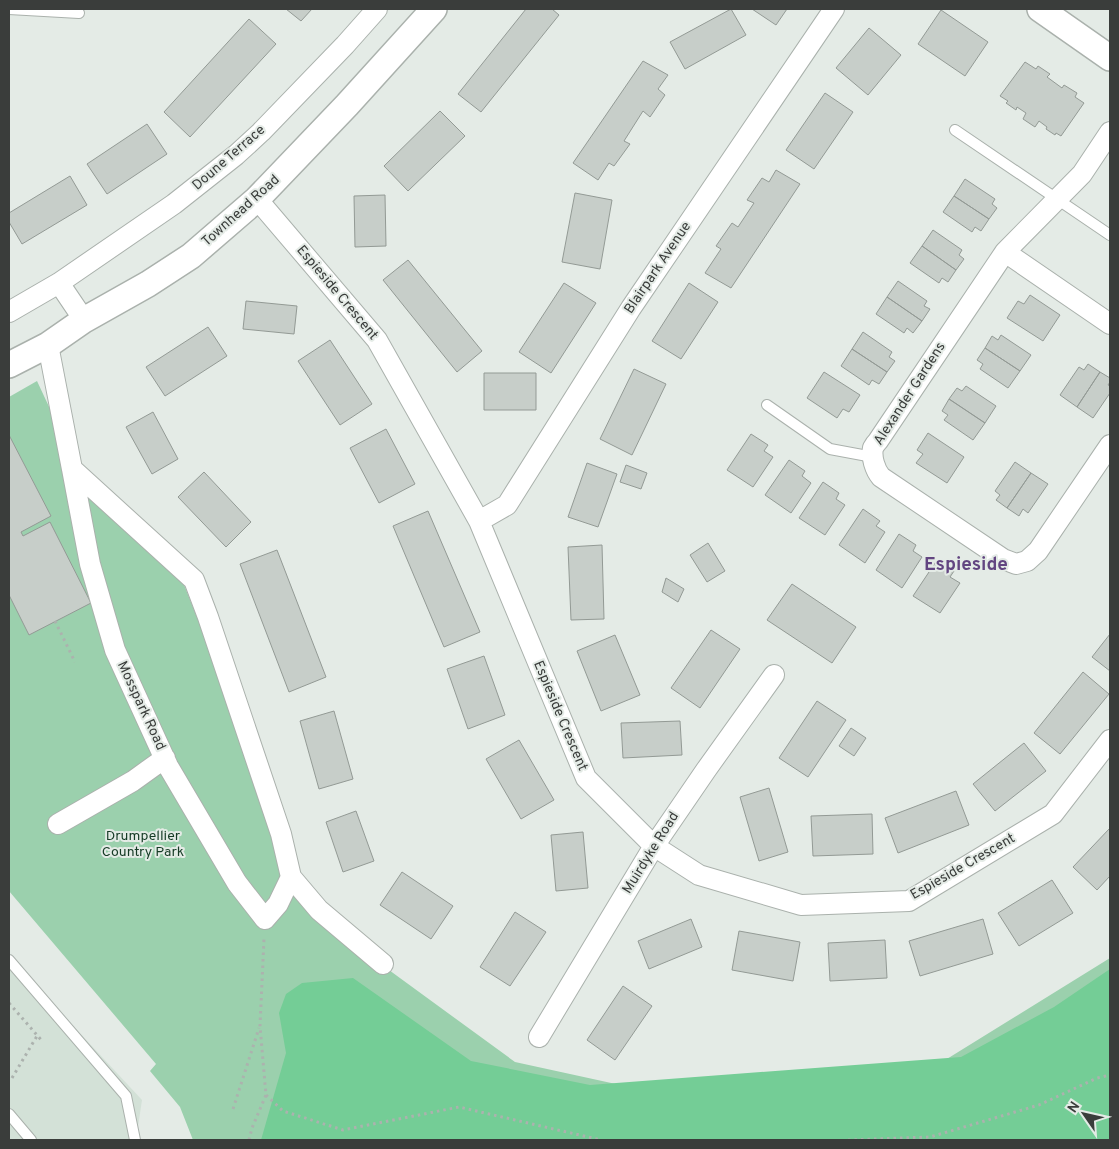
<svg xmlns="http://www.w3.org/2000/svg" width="1119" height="1149" font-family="Overpass,sans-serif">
  <rect width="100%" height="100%" fill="#e4ebe6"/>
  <path fill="#d3e1d7" d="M9 957 142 1100 136 1140H9Z"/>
  <path fill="#9bd0ad" d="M37 381 86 486 181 577 315 916 515 1062 680 1098 942 1062 1110 958V1140H193L180 1107 150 1071 156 1064 9 891V397Z"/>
  <path fill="#74cd96" d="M1110 969V1140H261L286 1053 279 1013 286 994 302 983 353 978 471 1061 590 1085 961 1057 1054 1007Z"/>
  <path fill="#c7cec9" stroke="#939a95" d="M286 9H312L301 21Z
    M526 9H552L559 15 481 112 458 94Z
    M731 9 746 35 685 69 670 42Z
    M752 9H787L776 25Z
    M941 10 988 42 965 76 918 44Z
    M249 19 276 44 190 137 164 112Z
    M869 28 901 55 868 95 836 68Z
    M643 61 668 75 658 89 665 95 650 117 643 111 624 141 630 144 614 166 609 163 598 180 573 163Z
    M1025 62 1036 69 1038 66 1050 74 1047 77 1062 88 1064 85 1077 93 1075 97 1084 103 1061 136 1056 133 1055 135 1046 129 1047 127 1039 121 1035 127 1023 119 1026 113 1017 107 1016 110 1006 103 1008 101 1000 96Z
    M825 93 853 112 814 169 786 150Z
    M440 111 465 136 408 191 384 166Z
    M147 124 167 154 107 194 87 164Z
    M776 170 800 184 731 288 705 273 721 249 716 246 732 223 738 227 754 203 747 200 762 178 769 182Z
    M70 176 87 205 22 244 9 222V213Z
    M965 179 995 199 992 204 997 208 989 219 954 196Z
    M575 193 612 200 600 269 562 262Z
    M385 195 386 246 355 247 354 196Z
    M954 196 989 219 981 231 975 227 972 232 943 212Z
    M933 230 962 250 959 255 964 259 956 270 922 246Z
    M922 246 956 270 948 282 942 278 939 283 910 263Z
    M408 260 482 351 457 372 383 280Z
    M898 281 927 301 924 306 930 309 922 321 887 297Z
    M564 283 596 303 551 373 519 352Z
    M689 283 718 302 681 359 652 341Z
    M1030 295 1060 315 1043 341 1007 318 1018 301 1024 304Z
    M887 297 922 321 913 333 907 328 904 333 876 314Z
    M246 301 297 306 294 334 243 329Z
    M208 327 227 356 165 396 146 367Z
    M863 332 892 352 889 357 895 361 887 372 852 349Z
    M1001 335 1031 355 1020 371 985 348 992 336 998 340Z
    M330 340 372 404 340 425 298 361Z
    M985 348 1020 371 1008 388 980 369 983 364 977 360Z
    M852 349 887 372 879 384 872 380 869 385 841 366Z
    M1088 364 1100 372 1077 407 1060 395 1079 367 1084 370Z
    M634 369 666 384 632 455 600 439Z
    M824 372 860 395 849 412 843 409 837 418 807 398Z
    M1100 372 1110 378V382L1108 385 1110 386V393L1093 418 1077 407Z
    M484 373H536V410H484Z
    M966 386 996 406 985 423 949 399 957 388 962 391Z
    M949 399 985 423 973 440 944 420 948 415 942 411Z
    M153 412 178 459 152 474 126 427Z
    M386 429 415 484 379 503 350 448Z
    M928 433 964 457 947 483 916 463 923 454 917 450Z
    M751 434 768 445 764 451 773 457 753 487 727 470Z
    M9 435 51 516 21 532 23 536 50 522 91 603 29 635 9 595Z
    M789 460 805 471 802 476 811 483 791 513 765 495Z
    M1015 462 1031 473 1007 508 996 500 1000 495 995 491Z
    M587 463 617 474 598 527 568 517Z
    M626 465 647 473 641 489 620 482Z
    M204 472 251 522 226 547 178 497Z
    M1031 473 1048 484 1028 513 1023 509 1019 516 1007 508Z
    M823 482 839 493 836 499 845 505 825 535 799 518Z
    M863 509 880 521 876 526 885 532 865 563 839 545Z
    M428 511 480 632 444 647 393 526Z
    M899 534 916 545 913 551 922 557 902 588 876 570Z
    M708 543 725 571 707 582 690 555Z
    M602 545 604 619 571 620 568 547Z
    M277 550 326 677 289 692 240 564Z
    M937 560 954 571 950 577 960 583 940 613 913 596Z
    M666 578 684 589 678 602 662 592Z
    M792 584 856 627 832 663 767 620Z
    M711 630 740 649 700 708 671 688Z
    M1110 634V671L1092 657Z
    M615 635 640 695 601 711 577 651Z
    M484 656 505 715 468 729 447 669Z
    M1083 672 1109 694 1060 754 1034 733Z
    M817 701 846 720 808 777 779 758Z
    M334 711 353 779 319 789 300 721Z
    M680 721 682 755 623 758 621 723Z
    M851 728 866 738 854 756 839 746Z
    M519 740 554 800 521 819 486 759Z
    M1024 743 1046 771 995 811 973 784Z
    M769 788 788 852 759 861 740 797Z
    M956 791 969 825 898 853 885 818Z
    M356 811 374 861 343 872 326 822Z
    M872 814 873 854 813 856 811 816Z
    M1110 828V876L1097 890 1073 867Z
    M583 832 588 888 556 891 551 835Z
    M402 872 453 906 431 939 380 905Z
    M1052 880 1073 913 1019 946 998 913Z
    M515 912 546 932 510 986 480 967Z
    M691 919 702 947 649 969 638 941Z
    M983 919 993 954 920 976 909 941Z
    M739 931 800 942 793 981 732 970Z
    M885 940 887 978 830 981 828 943Z
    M623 986 652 1006 615 1060 587 1040Z"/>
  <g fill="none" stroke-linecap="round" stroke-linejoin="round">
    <defs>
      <path id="service" d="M9 9 79 13
        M955 130 1110 235
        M767 405 830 449 873 457
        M9 960 126 1096 135 1140
        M9 1114 31 1140"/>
      <path id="minor" d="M1110 132 1082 174 1005 252 878 441C876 443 874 446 873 448 871 457 875 470 881 477L1003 559 1016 564 1027 561 1038 551 1110 445
        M257 199 377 340 479 521 586 778 654 846 699 875 801 905 909 901 1053 814 1110 740
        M1005 252 1110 324
        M59 283 84 320
        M9 312 59 283 174 204 236 155 261 132 345 45 377 9
        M48 345 72 469 194 580 208 617 281 834 291 877 319 910 383 964
        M72 469 90 564 115 650 168 766 237 883 265 919 278 904 291 877
        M479 521 507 505 631 308 834 9
        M58 824 133 781 165 758
        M539 1037 654 846 706 770 774 675"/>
      <path id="tertiary" d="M1040 9 1110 58
        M9 365 48 345 84 320 148 284 191 256 257 199 347 105 434 9"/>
    </defs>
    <use href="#service" stroke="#aab1ac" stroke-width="12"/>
    <use href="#minor" stroke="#aab1ac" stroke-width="22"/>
    <use href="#tertiary" stroke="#aab1ac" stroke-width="28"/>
    <path stroke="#acb2ae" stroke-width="3" stroke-dasharray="2.5 4" stroke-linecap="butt" d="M55 621 75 662
      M9 1003 43 1042
      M12 1078 37 1036
      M266 1095 283 1111 343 1130 459 1107 601 1140
      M233 1109 259 1028
      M249 1140 252 1128 266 1095 260 1026 264 939
      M848 1140 930 1137 1039 1105 1097 1078 1110 1075"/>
    <use href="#service" stroke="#fff" stroke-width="10"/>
    <use href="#minor" stroke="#fff" stroke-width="20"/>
    <use href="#tertiary" stroke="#fff" stroke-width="25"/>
  </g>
  <g text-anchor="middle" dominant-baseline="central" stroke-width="4" stroke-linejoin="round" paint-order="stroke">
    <g font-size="14" fill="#3a3d3b" stroke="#e4ebe6">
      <text transform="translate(229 158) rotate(-41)">Doune Terrace</text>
      <text transform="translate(241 211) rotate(-42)">Townhead Road</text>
      <text transform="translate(658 268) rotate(-56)">Blairpark Avenue</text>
      <text transform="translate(337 293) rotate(50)">Espieside Crescent</text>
      <text transform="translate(910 394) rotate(-57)">Alexander Gardens</text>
      <text transform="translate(141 706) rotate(65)">Mosspark Road</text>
      <text transform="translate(560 716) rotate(67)">Espieside Crescent</text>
      <text transform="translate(651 853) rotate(-58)">Muirdyke Road</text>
      <text transform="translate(963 867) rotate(-30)">Espieside Crescent</text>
    </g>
    <g font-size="14" fill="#153b25" stroke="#e4ebe6">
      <text x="143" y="836">Drumpellier<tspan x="143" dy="16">Country Park</tspan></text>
    </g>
    <g font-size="19" font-weight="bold" fill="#624581" stroke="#e4ebe6">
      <text x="966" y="565">Espieside</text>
    </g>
  </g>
  <rect width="1119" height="1149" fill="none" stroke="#3a3d3b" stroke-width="20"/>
  <g transform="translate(1084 1114) rotate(304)" stroke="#e4ebe6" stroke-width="4" paint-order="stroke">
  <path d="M0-4L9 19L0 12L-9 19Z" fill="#3a3d3b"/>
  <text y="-8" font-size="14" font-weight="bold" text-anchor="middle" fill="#3a3d3b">N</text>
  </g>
</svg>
